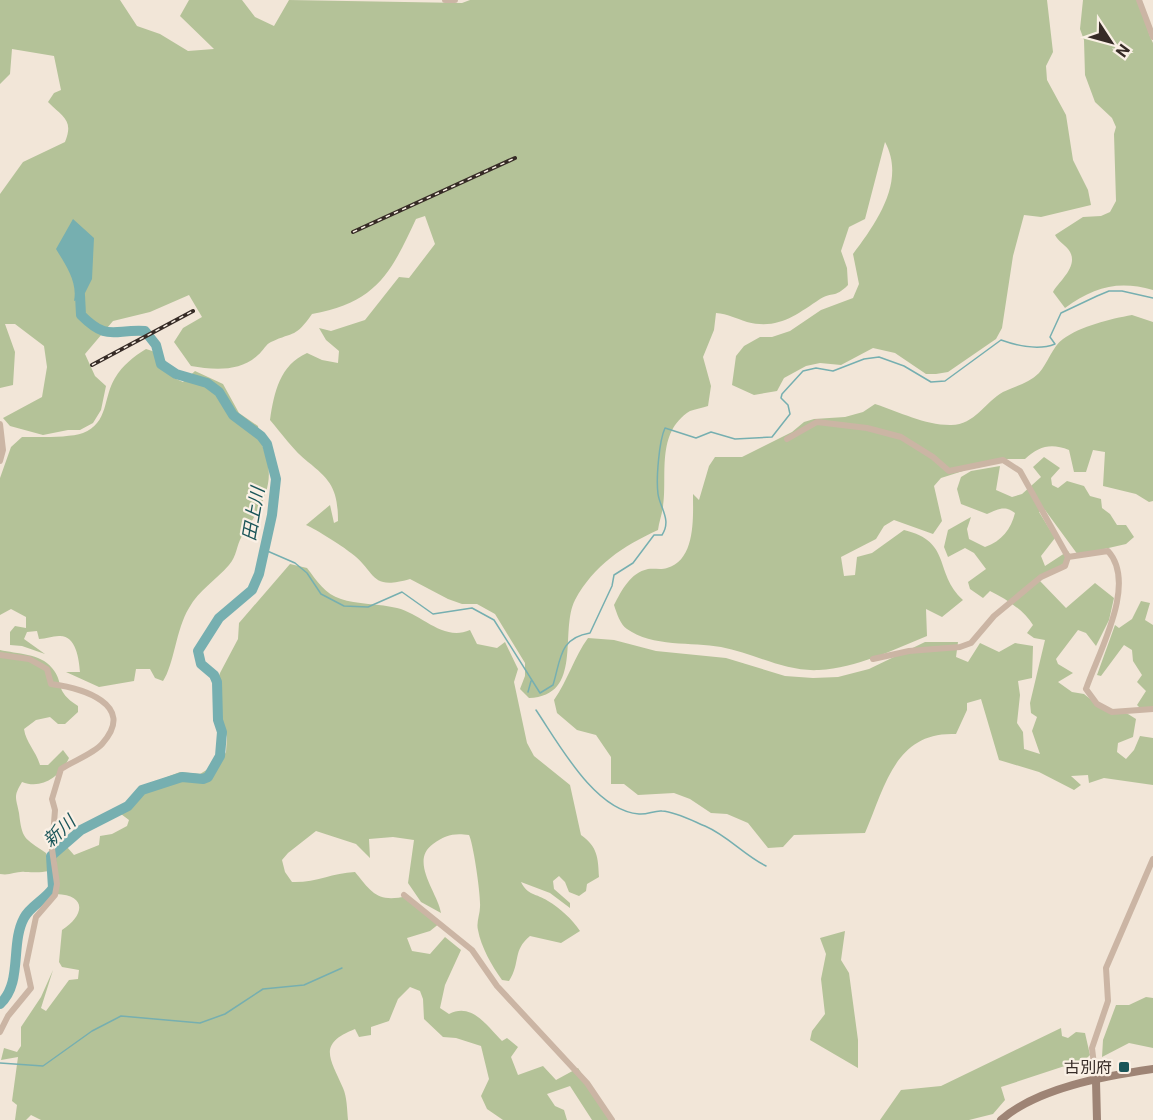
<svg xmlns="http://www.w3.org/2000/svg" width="1153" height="1120" font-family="Roboto,'Noto Sans JP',sans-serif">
  <rect width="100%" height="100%" fill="#f2e6d8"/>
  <path fill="#b4c298" d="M0 0H120L137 26 160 34 188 51 214 49 180 16 189 0H242L255 17 274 26 289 0 462 3 470 0H1047L1053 52 1046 66 1047 80 1066 115 1073 160 1088 190 1091 205 1041 217 1024 215 1013 256 1002 328 996 339 948 372 936 374H926L895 353 873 348 841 365 820 363 806 366 784 378 777 391 754 395 732 385 736 356 744 346 760 337H772L790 331 821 310 853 298 859 284 853 254C877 222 906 181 885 142L865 219 849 227 841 251 847 268 848 285C834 299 833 291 820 299 796 315 778 330 747 322 735 318 728 314 716 313L714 330 703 357 711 386 708 406C703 408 695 409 690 411 655 433 668 476 663 507 662 514 659 522 658 530 623 546 594 565 575 600 559 631 584 696 529 698L520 689 525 676V663L495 614 477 604H462L448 599 410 579C369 591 377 572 351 553 341 545 317 530 306 525L330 505 334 523 338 521C338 490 331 480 308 462 294 451 281 433 270 420 274 392 280 365 307 353L322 360 338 363 339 351 326 340 319 328 331 331 365 320 399 277 409 278 435 244 425 216 416 219C390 275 376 302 312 314 295 338 295 331 271 342 266 344 263 351 258 355 240 372 214 370 191 366L174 342 183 328 202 317 189 295 150 312 113 321 85 354 95 376 106 386 101 410 93 423 80 430H68L43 435 10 426 3 418 42 397 47 367 44 346 15 324H5L15 352 13 385 0 388V194L23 162 65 142C74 120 63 117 48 102L54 93 61 90 54 56 12 49 10 74 0 84Z
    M1083 0H1138C1145 15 1146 29 1153 43V290C1118 280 1094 287 1065 308L1053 292C1059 281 1081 265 1068 249 1064 244 1059 242 1055 235L1083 217 1101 216 1110 212 1116 201 1114 134 1116 127 1112 118 1095 102 1085 75 1084 40 1080 29Z
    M1132 315 1153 322V501L1149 502 1136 494 1103 486 1105 452 1093 450 1086 472H1074L1069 450C1051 443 1039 446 1025 459H1000L973 464 963 471 941 478 934 486 942 521 933 534 894 520 884 526 876 539 841 557 844 576 855 575 857 557 872 553 904 530C953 542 933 572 963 600L942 617 926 609 927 636C892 650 857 668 819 670 785 672 753 653 721 647 692 642 652 647 627 629 620 624 617 614 614 605 622 590 630 573 648 569 654 568 661 570 667 568 696 560 693 517 693 494L699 500 709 466 715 457H742L792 432 804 422 814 419 845 417 863 412 875 404C900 412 924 425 950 425 974 426 985 402 1003 392 1016 386 1029 383 1039 373 1048 363 1052 347 1063 339 1081 326 1110 319 1132 315Z
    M146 349C164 354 167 361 174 378L183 382 195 371 223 384 239 413 258 426C259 440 266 452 268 465 273 492 255 516 242 536 236 546 237 556 229 565 216 580 199 590 189 608 176 629 174 665 163 681L155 678 150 669H136L134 681 99 687 66 672H80C79 659 76 635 59 636 52 636 46 639 39 639L37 631 27 632 24 639 45 654 22 646 10 645V632L15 626 26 628V617L11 609 0 615V478L11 447 22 437C38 437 69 438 83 433 109 423 103 397 115 378 123 365 133 357 146 349Z
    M1044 457 1060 468 1051 478 1052 485 1058 488 1067 481 1084 486 1090 496 1101 499 1102 508 1110 514 1117 525H1126L1134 537 1126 544 1078 555 1045 510 1039 512 1055 538 1041 556 1045 566 1068 551 1072 557 1040 581 1066 608 1095 583 1114 598 1109 620 1096 646 1086 633 1078 630 1056 659 1058 664 1073 673 1058 682 1072 692 1084 694 1104 710 1128 714 1136 719 1133 737 1118 743 1117 752 1126 759 1134 750 1140 736 1153 738V785L1104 778 1089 783 1088 775 1071 776 1081 785 1074 790 1039 772 999 760 981 699 967 703V710L956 734C895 731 885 787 865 833L794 835 783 847 768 848 748 823 727 814 711 813 690 799 674 793 638 795 624 784H611V757L596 735 577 730 557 713 554 700C568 680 574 657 588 638L614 640 656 651 726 658 785 676 813 678 838 677 869 669 925 642H958L956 657 968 662 980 643 999 652 1015 643 1033 646 1032 678 1018 681 1020 695 1017 723 1023 732 1024 749 1040 754 1032 731 1037 717 1031 713 1030 703 1045 640 1034 638 1027 633 1033 625C1024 610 1006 599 990 591L983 598 970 589 968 582 986 569 974 553 965 548 948 557 944 547 948 530 971 517 967 529 969 539 985 547C1002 541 1011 529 1015 513 1005 505 998 509 987 514L961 504 957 489 961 477 971 471 1000 466 996 490 1012 497 1022 494 1041 477 1033 467Z
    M290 564 307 568C317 581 325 594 341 599 355 604 381 604 397 608 422 614 443 642 470 630L477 644 497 648 505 642 518 669 514 682 527 743 534 756 570 785 581 835C598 847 598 858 599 877L587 884 586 891 579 896 569 892 565 882 559 876 553 881 554 889 570 903V908L550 893 521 882C528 896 536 893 548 901 560 908 572 919 580 931L561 943 530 936C512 951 521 962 509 981L502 980C492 966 481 947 478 930 476 923 480 914 480 907 481 895 473 842 469 835 453 833 446 835 433 844 409 861 438 893 441 913L421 902 408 883 414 840 393 837 369 839 370 858 356 844 316 831 288 853 282 860 285 872 292 882C315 883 332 873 355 872 372 893 378 903 407 896L440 923 430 931 407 938 412 951 430 954 445 937 461 950 445 985 440 1008 449 1014C472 1002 487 1026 502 1041L507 1038 518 1047 511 1057 518 1075 543 1066 556 1080 578 1068 612 1120H592L570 1086 547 1094 555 1106 564 1110 567 1120H503L487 1109 481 1096 489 1079 481 1046 456 1038 443 1037 424 1019 423 999 420 991 410 987 398 999 389 1021 371 1027V1035L359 1037 355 1029C317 1044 330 1058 343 1088 347 1097 347 1109 348 1120H41L31 1115 26 1120H15L17 1105 12 1101 18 1057 1 1060 4 1048 17 1052 21 1046V1027L41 997 53 970 41 1008 46 1011 69 980 78 979 79 970 62 967 59 962 62 930C84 916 88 895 56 894L54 857 56 849 67 847 74 855 99 845 100 836 112 834 127 826 129 820 117 811 141 787 180 772 200 774 221 761 226 752 227 737 215 699 214 691 220 673 238 639 239 623Z
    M1141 601 1150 603 1145 620 1153 625V708L1141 709 1137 705 1146 691 1137 682 1142 675 1133 661 1132 650 1124 645 1101 676 1097 675 1115 625 1119 628 1132 619Z
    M0 650C17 654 40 653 52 668 65 683 53 690 78 706V712L65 724H58L50 717 36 720 24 729C26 743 36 751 40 765H48L63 750 69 758C61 776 42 790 22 782 13 797 16 797 19 813 22 839 24 838 46 853L49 871C39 873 34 872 25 872 16 871 10 876 0 874Z
    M845 931 841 960 849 973 858 1040V1068L810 1040 812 1031 825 1014 821 979 826 954 820 938Z
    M1146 997 1153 998V1048L1129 1043 1102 1057 1103 1040 1116 1005H1129Z
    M1061 1028 1062 1036 1068 1038 1076 1032 1085 1033 1090 1055 1086 1059 1001 1087 1005 1100 993 1114 969 1120H880L901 1090 941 1086Z"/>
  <path fill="#76afb0" d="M73 219 94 238 92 279 83 297 74 301C78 282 65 264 56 249Z"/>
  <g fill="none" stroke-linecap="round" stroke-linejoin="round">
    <path stroke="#76afb0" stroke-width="1.5" d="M265 550 295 563 307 573 321 594 344 606 368 607 402 592 433 614 472 608 494 620 540 693 553 685C561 659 559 638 590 633L612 586 614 575 633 563 654 535H662C672 520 660 508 658 494 656 479 659 441 665 428L696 438 711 432 735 439 772 437 790 414 788 405 781 398 782 394 803 371 816 368 833 371 864 359 879 357 904 366 931 382 945 381 1001 340C1018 346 1038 351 1055 344L1050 337 1061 313 1097 296 1109 291H1122L1153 298
      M528 692 531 681
      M536 710C559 744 595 811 639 814 647 815 655 810 662 811 676 812 693 821 705 826 728 836 744 855 766 866
      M0 1063 43 1066 92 1031 121 1016 200 1023 225 1014 263 989 304 985 342 968"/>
    <path stroke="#76afb0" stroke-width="10" d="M0 1004C23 983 10 944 24 918 30 906 45 900 53 888L51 856 81 830 128 806 142 790 182 777 203 779 208 777 220 756 222 732 218 720 217 682 214 675 201 664 198 651 219 618 252 590 259 574 272 515 276 479 267 444 261 436 233 415 219 392 207 383 176 374 161 364 156 345 145 331C113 329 108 342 81 315L80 295"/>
    <path stroke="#cbb5a4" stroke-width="6" d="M445 0H455
      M1139 0 1153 37
      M0 424 3 450 0 461
      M787 439 817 422 867 428 901 437 933 457 949 471 1003 460 1020 471 1068 557
      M0 655 29 659 47 669 51 684C81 688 138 704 102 744 93 754 73 761 61 769L52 799 55 810 52 849 57 884 55 895 36 917 26 965 31 988 8 1016 0 1032
      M873 659 909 651 960 647 971 643 994 616 1041 577 1065 566 1068 557 1108 551C1138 584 1098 653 1086 689
      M1086 689 1097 704 1112 712 1153 709
      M404 895 472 950 497 986 587 1083 612 1120
      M1096 1081 1092 1048 1108 1001 1106 968 1153 859"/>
    <path stroke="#9e8475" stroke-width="8" d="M1096 1081 1097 1120
      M1001 1120C1037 1088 1105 1076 1153 1069"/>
    <defs>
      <path id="rail" d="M353 232 515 158
        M92 365 193 311"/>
    </defs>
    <use href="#rail" stroke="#362b26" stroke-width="4"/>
    <use href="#rail" stroke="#faf0e5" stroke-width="1.5" stroke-dasharray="4.5" stroke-linecap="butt"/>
  </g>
  <rect fill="#1a5559" stroke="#faf0e5" stroke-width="2" x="1118" y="1061" width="12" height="12" rx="3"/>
  <g text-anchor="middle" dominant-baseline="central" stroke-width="4.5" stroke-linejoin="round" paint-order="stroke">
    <g font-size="16" fill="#362b26" stroke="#faf0e5" text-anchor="end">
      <text x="1112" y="1067">古別府</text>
    </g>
    <g font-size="18" font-style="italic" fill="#1a5559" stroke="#faf0e5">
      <text transform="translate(253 514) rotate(-80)">田上川</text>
      <text transform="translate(59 831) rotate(-43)">新川</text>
    </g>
  </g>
  <g transform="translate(1111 42) rotate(126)" stroke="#faf0e5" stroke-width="4.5" paint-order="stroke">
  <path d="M0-4.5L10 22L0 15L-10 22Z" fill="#362b26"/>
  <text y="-9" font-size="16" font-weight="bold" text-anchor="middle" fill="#362b26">N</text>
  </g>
</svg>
